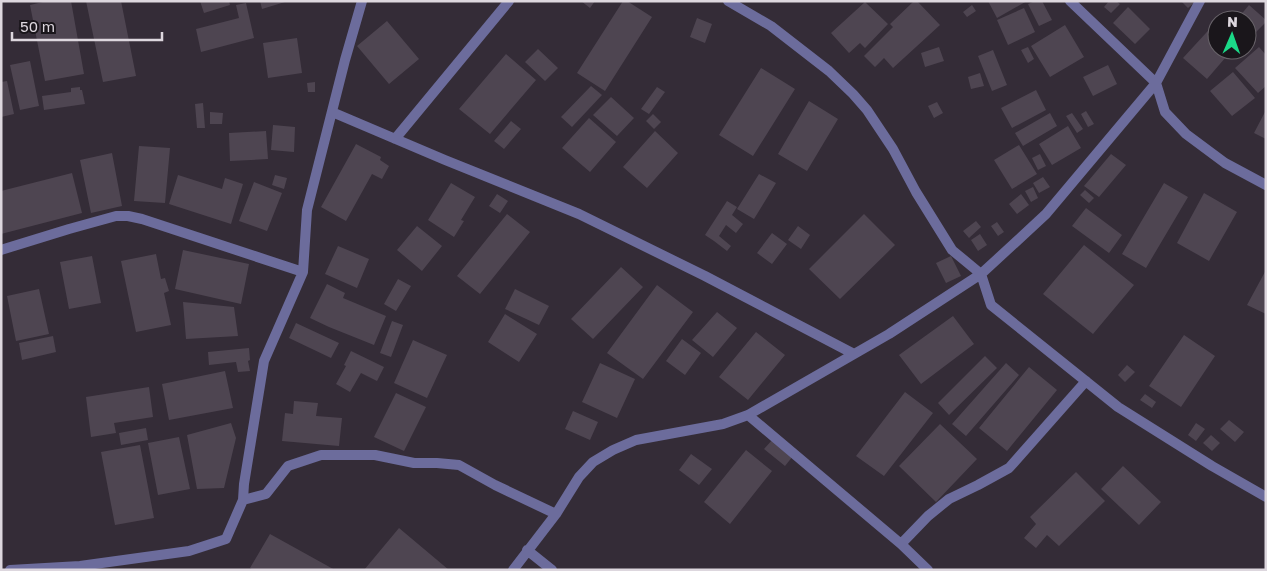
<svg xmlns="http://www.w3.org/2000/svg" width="1267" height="571" font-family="'Golos Text',sans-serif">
  <rect width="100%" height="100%" fill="#342c37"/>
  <path fill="#4e4551" d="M47 1H71L84 74 45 81 30 5Z
    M86 1H121L136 76 103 82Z
    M200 1H229L230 5 204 13Z
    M260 1H285V2L262 9Z
    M581 1H595L590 8Z
    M623 1H627L652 17 605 91 577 73Z
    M914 1H917L940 25 893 68 884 58 875 67 864 56 893 27 890 24Z
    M988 1H1027L997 18Z
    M1035 1H1042L1052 20 1039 26 1028 4Z
    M1109 1H1116L1120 4 1111 13 1104 7Z
    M1181 1H1196L1188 8Z
    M865 2 888 24 865 48 860 43 849 53 831 33Z
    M246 3 254 38 201 52 196 29 239 18 236 5Z
    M972 5 976 11 967 17 963 12Z
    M1249 5 1266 20V22L1256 32 1247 24V20H1243L1239 17Z
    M1128 7 1150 29 1135 44 1113 23Z
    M1024 8 1035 32 1008 45 997 20Z
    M697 18 712 24 705 43 690 37Z
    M387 21 419 59 389 84 357 46Z
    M1217 21V50H1232L1207 79 1183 58Z
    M1065 25 1084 57 1050 77 1031 46Z
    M297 38 302 73 268 78 263 43Z
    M939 47 944 61 925 67 921 53Z
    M1028 47 1034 59 1028 63 1021 50Z
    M1259 47 1266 55V86L1258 93 1235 68Z
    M538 49 558 68 545 81 525 62Z
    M993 50 1007 85 992 91 978 56Z
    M506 54 536 80 490 134 459 109Z
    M30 61 39 106 20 110 10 65Z
    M1108 65 1117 84 1093 96 1083 77Z
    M761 68 795 89 753 156 719 135Z
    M1233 72 1255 98 1232 116 1210 91Z
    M980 73 984 86 971 89 968 77Z
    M7 81 14 114 1 117V82Z
    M315 82V92H308L307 83Z
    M591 86 602 95 572 127 561 117Z
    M80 87V90H82L85 104 44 110 42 96 71 92V88Z
    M657 87 665 92 649 114 641 109Z
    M1036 90 1046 110 1012 128 1001 108Z
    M611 97 634 118 617 136 593 115Z
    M809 101 838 119 807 171 778 154Z
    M937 102 943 113 934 118 928 106Z
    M203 103 205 128H197L195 104Z
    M1266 110V139L1254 133Z
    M1086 111 1094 124 1088 127 1081 114Z
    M210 112 223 113 222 124H210Z
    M1050 113 1057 126 1023 146 1015 133Z
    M1072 113 1083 129 1077 133 1066 116Z
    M653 114 661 122 654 129 646 121Z
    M589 118 616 142 590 172 562 148Z
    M511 121 521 129 504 149 494 141Z
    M273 125 295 127 294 152 271 150Z
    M1068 126 1081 148 1052 165 1039 144Z
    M266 131 268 159 230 161 229 133Z
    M655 131 678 153 647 188 623 167Z
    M356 144 381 157 380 160 389 166 382 179 372 174 346 221 321 207Z
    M1019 145 1037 174 1012 189 994 160Z
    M139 146 170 148 165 203 134 201Z
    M112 153 122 206 91 213 80 160Z
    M1040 154 1046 166 1038 170 1032 158Z
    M1111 154 1126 165 1099 197 1084 186Z
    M72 173 82 213 1 234V191Z
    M759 174 776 183 754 219 737 209Z
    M178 175 222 189 225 178 243 184 231 224 169 204Z
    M275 175 287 178 284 189 272 185Z
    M1043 177 1050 187 1039 193 1033 183Z
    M254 182 282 193 267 231 239 221Z
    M451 183 475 197 461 220 464 221 454 237 428 220Z
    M1164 183 1188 197 1146 268 1122 254Z
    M1033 187 1038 198 1031 202 1025 191Z
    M1085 190 1094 198 1089 203 1080 195Z
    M1204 193 1237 212 1209 261 1177 243Z
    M497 194 508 201 500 213 489 206Z
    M1021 194 1029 205 1017 214 1009 204Z
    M727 201 737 207 732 215 743 224 736 233 726 225 719 236 731 246 727 251 714 241 705 235Z
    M1086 208 1122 235 1109 253 1072 226Z
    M507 214 530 232 480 294 457 276Z
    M864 214 895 245 840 299 809 269Z
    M976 221 981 227 969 238 963 231Z
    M997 222 1004 232 998 236 991 226Z
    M417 226 442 246 422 271 397 250Z
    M798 226 810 235 801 249 788 240Z
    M772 233 787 244 772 264 757 253Z
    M980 234 987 245 978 251 971 240Z
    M1084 245 1134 285 1093 334 1043 294Z
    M338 246 369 259 357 288 325 274Z
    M183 250 249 264 241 304 175 289Z
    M156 254 161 279 165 278 169 291 164 293 171 325 136 332 121 261Z
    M92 256 101 303 69 309 60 262Z
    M951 256 961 276 946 283 936 263Z
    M621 267 643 287 593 339 571 319Z
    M1266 270V314L1247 305Z
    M398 279 411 286 396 311 384 304Z
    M327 284 345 293 343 298 386 316 374 345 329 327 310 318Z
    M657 285 693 312 643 379 607 353Z
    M39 289 49 334 16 341 7 296Z
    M515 289 549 306 539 325 505 309Z
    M183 302 234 307 238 336 186 339Z
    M717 312 737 328 713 357 692 340Z
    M505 314 537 334 519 362 488 342Z
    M953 316 974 344 921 384 899 355Z
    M392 321 403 325 391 357 380 353Z
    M296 323 339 343 331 358 289 338Z
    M756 332 785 355 748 400 719 377Z
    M1184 335 1215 356 1181 407 1149 386Z
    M53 336 56 352 22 360 19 343Z
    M682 339 701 353 685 375 666 361Z
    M413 340 447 355 427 398 394 383Z
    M249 348 250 360 248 361 250 371 238 372 236 362 209 365 208 352Z
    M351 351 384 367 377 381 361 373 350 392 336 384 346 366 344 365Z
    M985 356 997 368 949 415 938 403Z
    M600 363 635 379 617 418 582 402Z
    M1006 363 1019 375 966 436 952 424Z
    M1127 365 1135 372 1125 382 1118 375Z
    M1029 367 1057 390 1007 451 979 428Z
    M225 371 233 408 169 420 162 384Z
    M149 387 153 417 114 423 116 433 91 437 86 397Z
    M905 392 933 413 884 476 856 456Z
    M396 393 426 407 404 451 374 437Z
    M1145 394 1156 402 1152 408 1140 400Z
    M294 401 318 403 316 416 342 418 339 446 282 441 285 413 293 414Z
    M573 411 598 422 590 440 565 429Z
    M1229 420 1244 432 1235 442 1220 429Z
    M231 423 236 438 224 488 197 489 187 435Z
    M1196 423 1205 429 1196 441 1188 435Z
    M940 424 977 459 936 502 899 466Z
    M146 428 148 440 121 445 119 433Z
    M1211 435 1220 443 1212 451 1203 443Z
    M179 437 190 489 158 495 148 443Z
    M773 439 793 456 785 466 764 449Z
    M140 445 154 518 115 525 101 452Z
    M746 450 772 471 730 524 704 502Z
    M691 454 712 469 699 485 679 470Z
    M1123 466 1161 502 1139 525 1101 489Z
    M1076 472 1105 501 1059 546 1047 535 1036 548 1024 538 1036 524 1030 517Z
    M399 528 449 570H364Z
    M270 534 335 570H253L250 568Z"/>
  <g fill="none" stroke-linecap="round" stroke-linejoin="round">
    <path stroke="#6c6c9c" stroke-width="10" d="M728 1 771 26 829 71 853 94 867 110 893 149 916 192 952 250 981 274 991 305 1118 407 1212 466 1266 497
      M1070 1 1156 83 1165 112 1186 134 1225 163 1266 185
      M332 112 445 160 579 214 705 276 854 354
      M395 139 509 1
      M1 250 69 229 116 216H128L142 219 303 272
      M748 415 901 544 928 570
      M243 500 266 494 288 466 321 455H375L414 463H437L459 465 495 485 556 514
      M901 544 928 516 949 499 978 485 1009 468 1086 381
      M527 550 552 570
      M10 570 80 566 189 551 226 539 243 500 244 484 264 361 303 272 307 210 345 60 362 1
      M513 570 556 514 579 477 593 462 613 450 636 440 723 424 748 415 889 334 981 274 1018 240 1046 214 1156 83 1200 1"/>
  </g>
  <rect width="1267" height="571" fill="none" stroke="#ddd7de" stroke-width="5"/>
  <g transform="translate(1232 35) rotate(2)"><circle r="24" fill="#1a161b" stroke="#686369"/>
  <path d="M0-4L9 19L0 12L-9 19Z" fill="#1bd988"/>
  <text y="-8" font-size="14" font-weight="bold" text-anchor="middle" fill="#ddd7de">N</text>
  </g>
  <path d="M12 32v8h150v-8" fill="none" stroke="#ddd7de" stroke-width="2.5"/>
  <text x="20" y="32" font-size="15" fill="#ddd7de" stroke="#1a161b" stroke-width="4" paint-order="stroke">50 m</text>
</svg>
